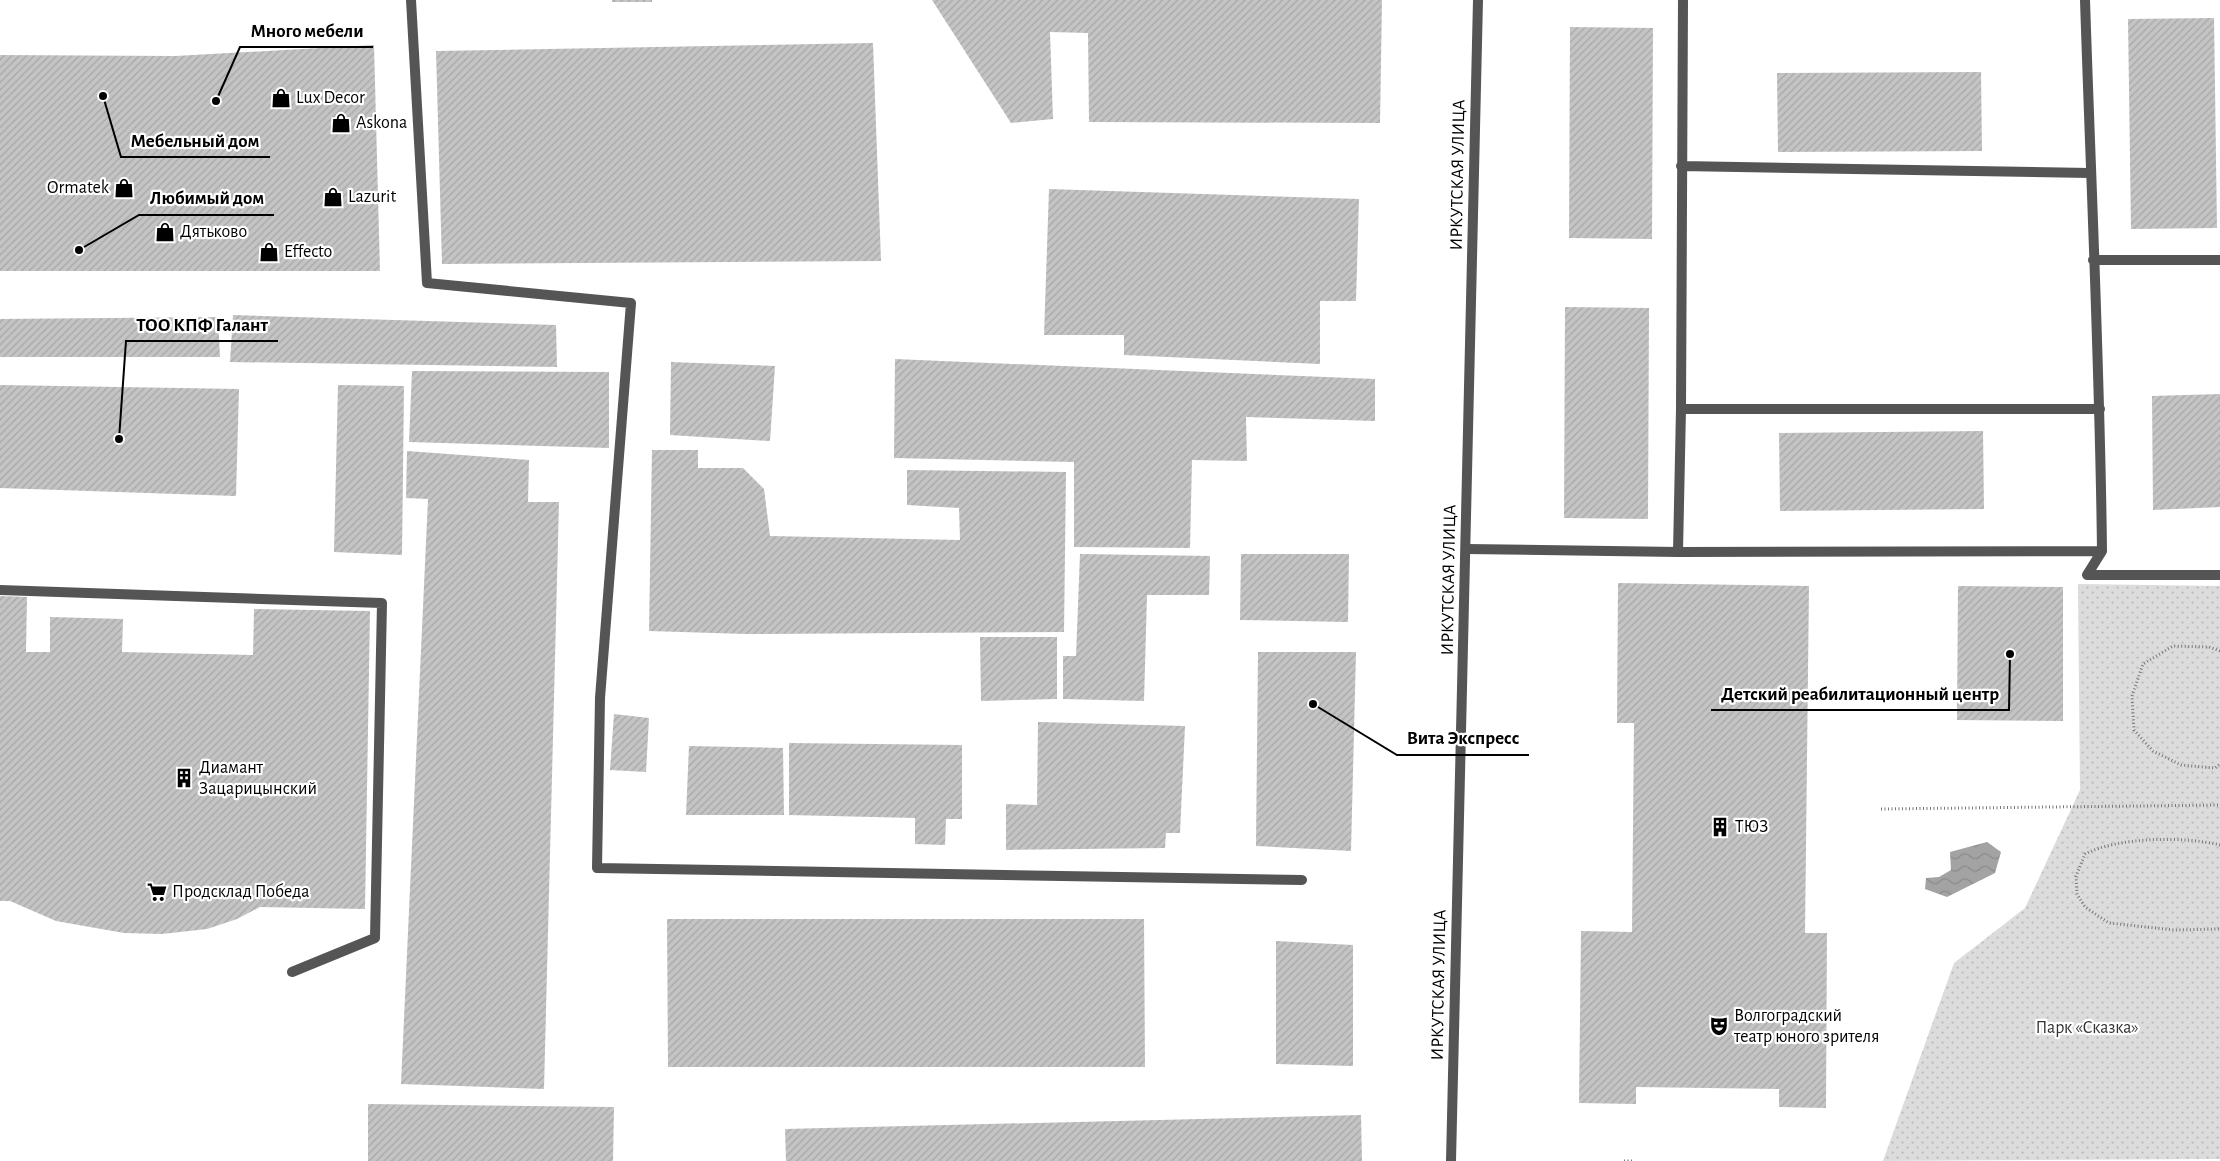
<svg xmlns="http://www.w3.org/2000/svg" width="2220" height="1161" font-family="'Alegreya Sans',sans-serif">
  <defs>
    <pattern id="park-dots" width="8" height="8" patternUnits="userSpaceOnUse" patternTransform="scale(1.25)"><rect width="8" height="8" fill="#dcdcdc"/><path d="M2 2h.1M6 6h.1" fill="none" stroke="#bbb" stroke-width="1.8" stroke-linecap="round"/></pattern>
    <pattern id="water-waves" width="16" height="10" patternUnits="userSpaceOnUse" patternTransform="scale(1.25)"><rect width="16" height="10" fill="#a3a3a3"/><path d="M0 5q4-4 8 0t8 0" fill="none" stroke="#8b8b8b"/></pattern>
    <pattern id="building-hatch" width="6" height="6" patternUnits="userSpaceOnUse" patternTransform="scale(1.25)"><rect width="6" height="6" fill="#c4c4c4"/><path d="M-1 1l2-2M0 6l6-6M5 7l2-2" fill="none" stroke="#a7a7a7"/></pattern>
  </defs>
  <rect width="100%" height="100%" fill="#fff"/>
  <path fill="url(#park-dots)" d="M2078 584 2220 586V1159L1883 1161 1954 963 2025 908 2080 790Z"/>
  <path fill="url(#water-waves)" d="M1987 842 2001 852 1995 873 1947 897 1925 889 1926 878 1939 877 1951 870 1950 852Z"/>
  <path fill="url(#building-hatch)" d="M612 0H652V2H612Z
    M932 0H1382L1380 123 1089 122 1088 33 1050 32 1053 119 1011 123Z
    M2214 18 2217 228 2131 229 2128 19Z
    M1570 27 1653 28 1652 239 1569 238Z
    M873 43 881 261 442 264 436 51Z
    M374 45 380 271H0V55L175 56Z
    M1981 72 1982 151 1778 152 1777 73Z
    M1049 189 1359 199 1356 301H1320V364L1124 355V335H1044Z
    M1565 307 1649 308 1648 519 1564 518Z
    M233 315 556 325 557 367 230 362Z
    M218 317 220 357H0V319Z
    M895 359 1375 379V421L1246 417 1247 461 1192 460 1190 548 1074 547V462L894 458Z
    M671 362 775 366 770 441 670 435Z
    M412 371 609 372V448L409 442Z
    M0 385 239 389 236 496 0 488Z
    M338 385 404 386 402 555 334 552Z
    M2220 394V507L2153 510 2152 396Z
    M1983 431 1984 509 1780 511 1779 433Z
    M652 450H698V468H743L764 489 770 536 960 540 959 508 907 505V470L1066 472 1064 632 746 634 649 631Z
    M407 451 529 460 528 502H559L544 1089 401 1084 428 499 406 498Z
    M1080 554 1210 556 1209 595H1147L1144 701 1063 699V656H1076Z
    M1241 554H1349L1348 622 1240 620Z
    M1618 583 1809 586 1805 933H1827L1826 1108 1779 1107V1089L1636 1087V1104L1579 1103 1581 931 1632 932 1634 723H1617Z
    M1958 586 2063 587V721L1957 720Z
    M0 596 27 597 26 652H50V617L123 619 122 652 253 655 254 609 370 611 365 909 260 907 237 919 207 929 162 934 124 933 56 921 10 901H0Z
    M980 637H1057V699L981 701Z
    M1258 652H1356L1351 851 1256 846Z
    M614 714 649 718 646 772 610 770Z
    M1038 722 1185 726 1180 833H1166L1165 848 1006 850V804L1037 805Z
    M789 743 962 745V819H946L945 845 915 844V818L789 815Z
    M689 746 783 748 784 815H686Z
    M667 919H1144L1145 1067H668Z
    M1276 941 1353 945V1066L1276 1064Z
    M368 1104 614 1107 613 1161H368Z
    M1361 1115 1362 1161H786L785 1129Z"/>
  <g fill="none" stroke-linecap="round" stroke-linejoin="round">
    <path stroke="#777" stroke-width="3" stroke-dasharray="1 2.5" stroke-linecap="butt" d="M2220 651 2209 647 2173 646 2143 664 2132 696 2134 730 2153 751 2181 765 2215 768 2220 764
      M1881 809 2220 805
      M2220 845C2183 836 2118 837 2085 854L2076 876 2077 894 2085 907 2109 923 2174 930 2220 929
      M1624 1161H1633"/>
    <path stroke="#555" stroke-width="10" d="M411 0 427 283 631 303 600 698 597 868 1302 880
      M1681 166 2090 173
      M2093 260H2220
      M1681 409H2100
      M1466 549 1678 552 2102 551C2100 368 2091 184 2085 0
      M2102 551 2087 575H2220
      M1678 552 1681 409 1683 0
      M0 590 382 603 375 938 292 972"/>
    <path stroke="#555" stroke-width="10" d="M1451 1161 1478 0"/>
  </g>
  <defs>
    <symbol id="shop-bare" viewBox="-9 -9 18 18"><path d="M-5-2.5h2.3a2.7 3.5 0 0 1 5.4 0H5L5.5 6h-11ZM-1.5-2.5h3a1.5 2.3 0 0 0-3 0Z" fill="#000" stroke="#fff" stroke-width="2.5" paint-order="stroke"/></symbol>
    <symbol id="building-bare" viewBox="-9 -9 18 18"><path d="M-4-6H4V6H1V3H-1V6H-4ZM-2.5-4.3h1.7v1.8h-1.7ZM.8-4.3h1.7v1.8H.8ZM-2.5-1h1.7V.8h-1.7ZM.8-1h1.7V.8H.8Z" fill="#000" stroke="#fff" stroke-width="2.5" paint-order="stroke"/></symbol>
    <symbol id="supermarket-bare" viewBox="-9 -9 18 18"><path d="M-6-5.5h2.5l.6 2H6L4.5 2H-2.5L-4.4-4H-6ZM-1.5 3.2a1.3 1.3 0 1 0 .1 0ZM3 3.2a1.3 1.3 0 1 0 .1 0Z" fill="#000" stroke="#fff" stroke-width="2.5" paint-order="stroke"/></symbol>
    <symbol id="theatre-bare" viewBox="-9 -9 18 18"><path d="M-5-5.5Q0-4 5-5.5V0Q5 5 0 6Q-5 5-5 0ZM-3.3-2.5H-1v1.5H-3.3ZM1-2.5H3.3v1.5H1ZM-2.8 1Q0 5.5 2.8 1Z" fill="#000" stroke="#fff" stroke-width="2.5" paint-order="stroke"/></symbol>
  </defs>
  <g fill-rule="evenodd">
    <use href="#shop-bare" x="267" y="84" width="28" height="28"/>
    <use href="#shop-bare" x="327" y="109" width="28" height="28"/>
    <use href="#shop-bare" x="110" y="174" width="28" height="28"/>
    <use href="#shop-bare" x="319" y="183" width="28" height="28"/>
    <use href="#shop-bare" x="151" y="218" width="28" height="28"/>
    <use href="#shop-bare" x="255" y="238" width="28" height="28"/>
    <use href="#building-bare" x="170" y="764" width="28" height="28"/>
    <use href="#building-bare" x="1706" y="813" width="28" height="28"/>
    <use href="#supermarket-bare" x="143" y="878" width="28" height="28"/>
    <use href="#theatre-bare" x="1705" y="1012" width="28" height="28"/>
  </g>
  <g text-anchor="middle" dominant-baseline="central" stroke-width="4.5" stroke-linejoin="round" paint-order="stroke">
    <g font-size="18" fill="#000" stroke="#fff" text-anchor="start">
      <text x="296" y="98">Lux Decor</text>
      <text x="356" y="123">Askona</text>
      <text x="109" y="188" text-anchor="end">Ormatek</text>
      <text x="348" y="197">Lazurit</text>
      <text x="180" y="232">Дятьково</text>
      <text x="284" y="252">Effecto</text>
      <text x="199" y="768">Диамант<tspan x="199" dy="21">Зацарицынский</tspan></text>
      <text x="1735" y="827">ТЮЗ</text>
      <text x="172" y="892">Продсклад Победа</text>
      <text x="1734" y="1016">Волгоградский<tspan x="1734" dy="21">театр юного зрителя</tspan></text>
    </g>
    <g font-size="18" fill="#000" stroke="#fff">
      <text transform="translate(1458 175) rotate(-89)">ИРКУТСКАЯ УЛИЦА</text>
      <text transform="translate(1449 580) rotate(-89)">ИРКУТСКАЯ УЛИЦА</text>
      <text transform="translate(1439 985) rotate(-89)">ИРКУТСКАЯ УЛИЦА</text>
    </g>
    <g font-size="18" fill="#333" stroke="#fff">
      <text x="2087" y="1028">Парк «Сказка»</text>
    </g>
  </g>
  <path fill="none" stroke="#000" stroke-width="2" d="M216 101L240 47H373M103 96L121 157H270M79 250L139 215H274M119 439L126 341H278M2010 654L2009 710H1711M1313 704L1397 755H1529"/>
  <g fill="#000" stroke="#fff" stroke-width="2">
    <circle cx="216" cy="101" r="5"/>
    <circle cx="103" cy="96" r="5"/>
    <circle cx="79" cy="250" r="5"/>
    <circle cx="119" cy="439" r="5"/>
    <circle cx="2010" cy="654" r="5"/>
    <circle cx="1313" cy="704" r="5"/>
  </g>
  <g font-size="19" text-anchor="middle" font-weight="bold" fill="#000" stroke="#fff" stroke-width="4.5" stroke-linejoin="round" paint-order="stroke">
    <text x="307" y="37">Много мебели</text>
    <text x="195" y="147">Мебельный дом</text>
    <text x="207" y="204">Любимый дом</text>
    <text x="202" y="331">ТОО КПФ Галант</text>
    <text x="1860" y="700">Детский реабилитационный центр</text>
    <text x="1463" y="744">Вита Экспресс</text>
  </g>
</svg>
